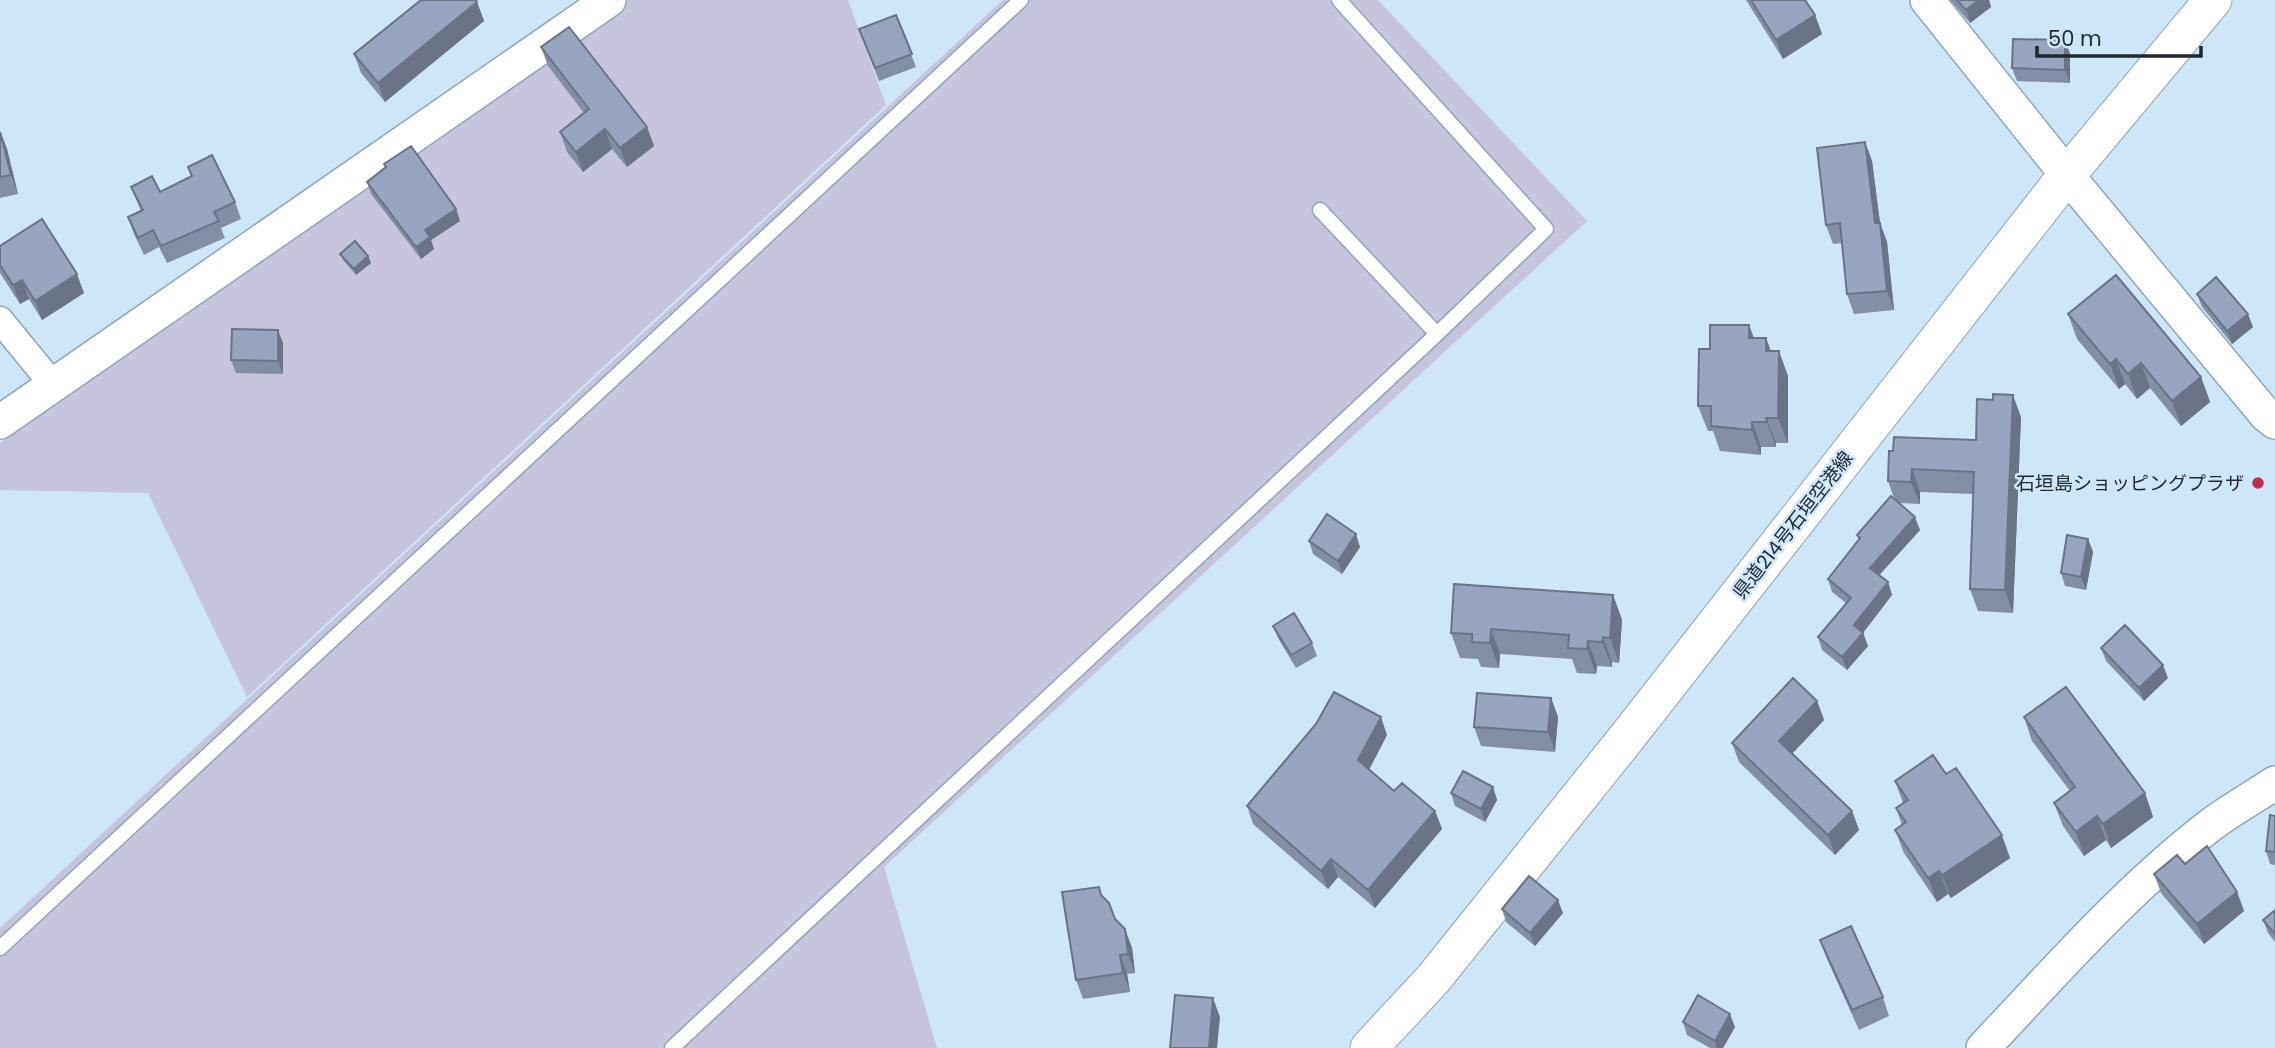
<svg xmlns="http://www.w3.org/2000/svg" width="2275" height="1048" font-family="Poppins,'Noto Sans JP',sans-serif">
  <rect width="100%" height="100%" fill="#cee7f8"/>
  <path fill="#c7c4dd" d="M624 0H848L886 105 247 697 148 493 0 490V443L367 179Z
    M1003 0H1378L1587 221 884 867 937 1048H0V928Z"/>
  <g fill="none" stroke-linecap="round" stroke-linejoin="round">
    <defs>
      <path id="service" d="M1320 210 1437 334
        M0 948 1021 0
        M672 1048 1437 334 1546 229 1339 0"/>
      <path id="minor" d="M0 320 54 386"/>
      <path id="tertiary" d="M1927 0 2067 175 2266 415 2275 422
        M0 422 609 0
        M1983 1048C2056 971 2127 889 2212 824 2232 809 2254 797 2275 783"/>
      <path id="secondary" d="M1369 1048 1434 978 1628 736 2067 175 2213 0"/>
    </defs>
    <use href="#service" stroke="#8fa7b6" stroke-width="17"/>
    <use href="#minor" stroke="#8fa7b6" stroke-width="29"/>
    <use href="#tertiary" stroke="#8fa7b6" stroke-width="36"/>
    <use href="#secondary" stroke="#8fa7b6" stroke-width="39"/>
    <use href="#service" stroke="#fff" stroke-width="14"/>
    <use href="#minor" stroke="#fff" stroke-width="26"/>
    <use href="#tertiary" stroke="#fff" stroke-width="33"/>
    <use href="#secondary" stroke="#fff" stroke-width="37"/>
  </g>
  <path fill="#828ea5" d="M1746 0H1805L1815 15 1822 34 1783 59Z
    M1950 0H1989L1991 7 1970 23Z
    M477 2 484 21 385 102 361 73 354 54Z
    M896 15 916 67 879 81 859 29Z
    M541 47 647 127 654 146 627 167 612 149 583 172 567 152 560 132 584 113 548 66Z
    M2070 53V83L2017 81 2012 68Z
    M0 131 7 149 18 194 0 198Z
    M1865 142 1872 161 1880 223 1887 242 1894 310 1854 314 1847 294 1842 243 1833 244 1826 225Z
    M384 164 456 209 460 221 431 240 434 249 421 259 371 194 367 182 386 167Z
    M188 167 235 202 241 219 221 228 225 238 167 263 159 247 144 255 134 234 128 217 141 211 131 187 160 192 191 176Z
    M0 246 84 293 42 320 29 299 20 304 0 273Z
    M340 254 368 256 371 263 356 275 343 260Z
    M2197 294 2253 327 2232 344 2202 307Z
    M2068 314 2201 377 2210 402 2181 426 2150 388 2137 399 2125 384 2119 389 2077 339Z
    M1749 325 1754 338H1766L1771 351 1788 376V443H1776V447H1761V455L1720 451 1713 431H1708L1698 406 1710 349Z
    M283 343V374L236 373 231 360Z
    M2021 417 2013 613 1978 611 1970 589 1974 494 1920 492V504L1900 503 1920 530 1879 575 1888 582 1892 595 1863 633 1868 646 1847 670 1822 650 1818 637 1846 603 1832 592 1828 579 1859 540 1857 535 1894 498 1888 481 1893 451 1976 440Z
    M2088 539 2093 552 2086 590 2065 586 2061 573Z
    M1309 541 1360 547 1342 574 1313 554Z
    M1613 595 1622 620 1619 663 1612 662V667L1597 666 1596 674 1577 673 1572 659 1500 654 1499 668 1481 667 1478 659 1460 658 1451 633Z
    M1273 626 1312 643 1317 656 1296 668 1278 638Z
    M2101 648 2168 678 2144 701 2106 661Z
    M1551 698 1558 717 1555 752 1481 746 1474 727Z
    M1817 701 1824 720 1792 754 1852 811 1859 830 1835 855 1739 762 1732 743Z
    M2024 717 2145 793 2153 817 2111 848 2106 840 2084 856 2063 826 2054 803 2070 791 2032 741Z
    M1387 735 1369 770 1394 791 1435 811 1442 829 1375 908 1338 877 1328 889 1253 824 1247 806Z
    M1946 774 2010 858 1951 898 1948 894 1937 902 1904 853 1895 830 1902 825 1896 808 1903 803 1895 781Z
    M1493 787 1497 800 1485 822 1455 806 1451 793Z
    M2275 816V865L2270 864 2266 851Z
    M2185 864 2237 892 2244 911 2204 944 2161 893 2154 874Z
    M1099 887 1103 898 1115 919 1125 929 1132 948 1135 973 1127 974 1130 992 1083 999 1076 980Z
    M1502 909 1563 913 1535 946 1506 922Z
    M2275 910V942L2268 933 2263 920Z
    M1820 940 1883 997 1889 1016 1859 1030 1827 959Z
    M1683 1022 1735 1027 1723 1048H1710L1687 1035Z"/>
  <path fill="#6a7486" d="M1979 0H1989L1991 7 1970 23 1966 10Z
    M477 2 484 21 385 102 378 83Z
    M1815 15 1822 34 1783 59 1776 40Z
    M2065 40 2070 53V83L2065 70Z
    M647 127 654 146 627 167 620 148Z
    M605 129 612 149 583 172 576 152Z
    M0 131 7 149 18 194 11 175Z
    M1865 142 1872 161 1880 223 1887 242 1894 310 1887 291 1875 223Z
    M456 209 460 221 431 240 434 249 421 259 416 247 425 230Z
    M368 256 371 263 356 275 354 269Z
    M77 274 84 293 42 320 35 301Z
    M22 280 29 299 20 304 13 285Z
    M2248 314 2253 327 2232 344 2227 331Z
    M1749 325 1758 350 1749 338Z
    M278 330 283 343V374L278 361Z
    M1766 338 1775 363 1766 351Z
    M1779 351 1788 376V443L1778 418Z
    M2116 359 2125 384 2119 389 2110 364Z
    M2141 363 2150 388 2137 399 2128 374Z
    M2201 377 2210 402 2181 426 2172 401Z
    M2013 395 2021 417 2013 613 2005 590Z
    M1766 418 1776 443V447L1767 422Z
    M1752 422 1761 447V455L1752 430Z
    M1912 469 1920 492V504L1911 482Z
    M1915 517 1920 530 1874 581 1870 568Z
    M1356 534 1360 547 1342 574 1338 561Z
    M2088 539 2093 552 2086 590 2081 577Z
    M1888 582 1892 595 1862 634 1863 633 1868 646 1847 670 1842 657 1854 625Z
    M1613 595 1622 620 1619 663 1610 638Z
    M1491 629 1500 654 1499 668 1490 643Z
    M1603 637 1612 662V667L1602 642Z
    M1588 641 1597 666 1596 674 1587 649Z
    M2163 665 2168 678 2144 701 2139 688Z
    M1551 698 1558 717 1555 752 1548 732Z
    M1817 701 1824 720 1786 760 1779 741Z
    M1381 717 1387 735 1364 779 1358 760Z
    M1493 787 1497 800 1485 822 1481 809Z
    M2145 793 2153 817 2111 848 2103 824Z
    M1435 811 1442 829 1375 908 1368 890Z
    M1852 811 1859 830 1835 855 1828 835Z
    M2097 816 2106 840 2084 856 2076 832Z
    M2002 835 2010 858 1951 898 1942 875Z
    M1331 859 1338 877 1328 889 1321 871Z
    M1939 871 1948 894 1937 902 1928 878Z
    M2237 892 2244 911 2204 944 2197 924Z
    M1558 900 1563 913 1535 946 1530 933Z
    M1125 929 1132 948 1135 973 1128 954Z
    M1120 955 1127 974 1130 992 1123 973Z
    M1213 998 1220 1017 1217 1048H1209Z
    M1730 1014 1735 1027 1723 1048H1717L1715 1041Z"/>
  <path fill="#97a5c0" stroke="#6a7486" stroke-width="2" d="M421 0H476L477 2 378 83 354 54Z
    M1751 0H1805L1815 15 1776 40Z
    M1957 0H1979L1966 10Z
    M896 15 912 54 875 68 859 29Z
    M569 27 647 127 620 148 605 129 576 152 560 132 589 109 541 47Z
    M2013 39 2065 40V70L2012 68Z
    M0 132 11 175 0 177Z
    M1865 142 1875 223H1880L1887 291 1847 294 1840 223 1826 225 1817 148Z
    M411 146 456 209 425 230 430 237 416 247 367 182 386 167 384 164Z
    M212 155 235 202 214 212 219 221 161 246 153 230 138 238 128 217 143 210 131 187 152 176 160 192 192 176 188 167Z
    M42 219 77 274 35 301 22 280 13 285 0 265V246Z
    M355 241 368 256 354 269 340 254Z
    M2116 275 2201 377 2172 401 2141 363 2128 374 2116 359 2110 364 2068 314Z
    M2216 277 2248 314 2227 331 2197 294Z
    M1710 325H1749V338H1766V351H1779L1778 418H1766L1767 422H1752V430L1711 426V406H1698L1699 349H1710Z
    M232 329 278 330V361L231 360Z
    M1993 394 2013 395 2005 590 1970 589 1974 472 1912 469 1911 482 1888 481 1889 451H1893L1894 437 1976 440 1977 399 1993 400Z
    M1891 496 1915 517 1870 568 1888 582 1854 625 1863 633 1842 657 1818 637 1851 598 1828 579 1860 538 1857 535Z
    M1327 514 1356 534 1338 561 1309 541Z
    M2067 535 2088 539 2081 577 2061 573Z
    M1454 584 1613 595 1610 638 1603 637 1602 642 1588 641 1587 649 1568 648 1569 635 1491 629 1490 643 1472 642V634L1451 633Z
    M1294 613 1312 643 1291 655 1273 626Z
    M2125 625 2163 665 2139 688 2101 648Z
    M1793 678 1817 701 1779 741 1852 811 1828 835 1732 743Z
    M2066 687 2145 793 2103 824 2097 816 2076 832 2054 803 2075 787 2024 717Z
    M1334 692 1381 717 1358 760 1394 791 1402 783 1435 811 1368 890 1331 859 1321 871 1247 806 1316 724Z
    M1477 693 1551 698 1548 732 1474 727Z
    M1933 755 1946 774 1956 768 2002 835 1942 875 1939 871 1928 878 1895 830 1906 822 1896 808 1908 800 1895 781Z
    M1463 771 1493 787 1481 809 1451 793Z
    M2270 815 2275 816V852L2266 851Z
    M2207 846 2237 892 2197 924 2154 874 2177 855 2185 864Z
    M1529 876 1558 900 1530 933 1502 909Z
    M1099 887 1101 895 1109 903 1115 919 1125 929 1128 954 1120 955 1123 973 1076 980 1062 892Z
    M2275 910V934L2263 920Z
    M1851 926 1883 997 1852 1010 1820 940Z
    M1175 995 1213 998 1209 1048H1170Z
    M1698 995 1730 1014 1715 1041 1683 1022Z"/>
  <circle fill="#bf2f51" stroke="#cee7f8" stroke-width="2.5" cx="2258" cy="483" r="7"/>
  <g text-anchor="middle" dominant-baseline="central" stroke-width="5" stroke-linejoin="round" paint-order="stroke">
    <g font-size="19" fill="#1f282e" stroke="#cee7f8" text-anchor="end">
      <text x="2244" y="483">石垣島ショッピングプラザ</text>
    </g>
    <g font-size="19" fill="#1f282e" stroke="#cee7f8">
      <text transform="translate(1793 525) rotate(-52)">県道214号石垣空港線</text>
    </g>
  </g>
  <path d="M2037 46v10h164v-10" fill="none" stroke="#1f282e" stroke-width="3.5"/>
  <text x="2048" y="46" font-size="21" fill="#1f282e" stroke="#cee7f8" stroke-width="5" paint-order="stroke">50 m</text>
</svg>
